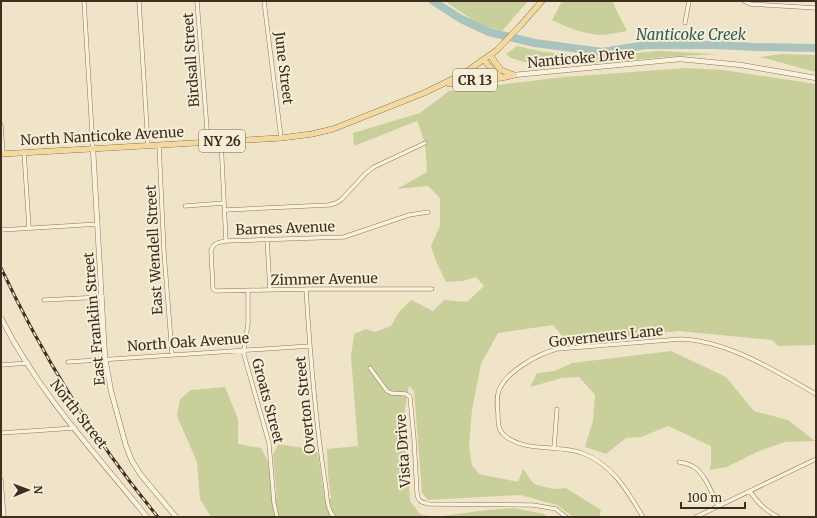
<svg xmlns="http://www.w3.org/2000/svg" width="817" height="518" font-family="Merriweather,serif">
  <rect width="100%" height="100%" fill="#f0e4c8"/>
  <path fill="#c9cf9b" d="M445 1H528L502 31 478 24Z
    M562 1H613L615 7 627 31C619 32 612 34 604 35 586 35 568 28 552 20Z
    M517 46 544 52 594 57 659 51 717 54 664 57 579 65 538 66 511 58 506 54Z
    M781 54 816 55V72L760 57Z
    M686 68 723 70 816 84V345L778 346 772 340 678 331 569 344 553 325 498 333 481 364 472 410 469 446 472 465 479 474 518 482 523 469 534 484 553 489 566 488 601 510 599 517H573L557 505 520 495 428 500 422 493 414 391 409 386 405 409 410 501 420 514 434 517H211L200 499 197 462 177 416 180 399 191 390 225 387 238 419V444L261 448 267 459 277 500 273 455 278 444 311 449 318 453 325 501 331 499 328 475 327 449 358 446 351 357 354 334 366 329 375 332 391 326 399 312 411 300 433 311 444 300 467 302 484 286 476 277 463 281 446 282 435 259 431 246 440 226V198L428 186 397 189 427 172 425 143 417 121 354 146 353 133 420 113 449 91 564 77Z
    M671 351 726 377 754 411 788 420 815 441 785 442 759 451 727 467 709 470 711 465V446L668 426 641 437 626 438 606 454 585 447 593 421 595 395 579 377 562 378 530 387 537 373 555 371 572 363Z
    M514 508 544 514 547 517H435L487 510Z"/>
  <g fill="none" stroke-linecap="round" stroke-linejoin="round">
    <path stroke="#a9c4bc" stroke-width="8" d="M433 1 461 19 489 32 535 43 602 52 646 45H717L755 47 816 48"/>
    <defs>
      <path id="minor" d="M84 1 93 149
        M139 1 148 145
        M197 1 208 142
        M264 1 281 138
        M744 1 750 4 816 8
        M685 23 689 1
        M1 125 3 154
        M221 141 226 241
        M159 145 164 252 172 354
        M24 152 29 228
        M185 206 224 203
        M225 210 329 205 336 203 341 200 366 173 374 167 425 143
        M428 212 409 215 344 237 226 241C219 242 213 243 211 251L213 289 216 291 306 289H432
        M1 230 98 224
        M267 239 270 290
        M306 289C310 353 315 418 325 482 327 492 326 509 334 517
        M248 291V324L244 350V355L269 443 274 503 277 517
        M44 300 102 297
        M68 362 310 346
        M1 365 28 363
        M370 368 387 391 391 393 406 394 410 397 414 439 417 493C418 502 421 502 429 504L533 505 556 509 566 517
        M1 433 75 428
        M554 448 557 409
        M679 462C684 463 690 464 694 467 706 475 712 494 718 506
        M1 480 4 517
        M750 491C757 503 765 510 778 517
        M643 517C627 490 612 464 582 453 558 444 522 453 503 434 498 429 498 421 498 414 497 406 496 398 499 390 507 371 538 354 557 349L681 339C728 341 776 371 816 394
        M696 517 816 459"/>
      <path id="tertiary" d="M514 75 680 59 741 65 816 78
        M93 149 105 358 111 391 126 446 132 461 141 475 176 517
        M1 318C38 392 95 453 147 517"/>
      <path id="primary" d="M490 55 501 70 514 75
        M484 60 494 72 502 77
        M449 84C470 78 493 82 514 75
        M1 154 281 138 312 134 333 129 424 93 463 74 497 50 520 26 542 1"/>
    </defs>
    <use href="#minor" stroke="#8d765c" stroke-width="4.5"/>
    <use href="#tertiary" stroke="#8d765c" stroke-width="5.5"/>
    <use href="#primary" stroke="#5b4430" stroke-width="6"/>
    <use href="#minor" stroke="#faf1dc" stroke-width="3.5"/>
    <use href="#tertiary" stroke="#faf1dc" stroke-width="4.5"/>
    <use href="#primary" stroke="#f3d9a0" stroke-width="5.5"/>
    <defs>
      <path id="rail" d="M1 268C43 357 95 441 158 517"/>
    </defs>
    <use href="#rail" stroke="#3d2e20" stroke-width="3"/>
    <use href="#rail" stroke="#f7eed8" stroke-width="1.5" stroke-dasharray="4.5" stroke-linecap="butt"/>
  </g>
  <g text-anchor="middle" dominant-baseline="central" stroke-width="4" stroke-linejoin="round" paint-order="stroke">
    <g fill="#f7eed8" stroke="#756857" stroke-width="1">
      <rect x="453" y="69" width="44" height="22" rx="3"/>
      <rect x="199" y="130" width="46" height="22" rx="3"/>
    </g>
    <g font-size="13" font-weight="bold" fill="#3d2e20">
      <text x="475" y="80">CR 13</text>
      <text x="222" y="141">NY 26</text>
    </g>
    <g font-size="14" fill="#3d2e20" stroke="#f7eed8">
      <text transform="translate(581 58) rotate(-5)">Nanticoke Drive</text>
      <text transform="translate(191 60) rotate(-94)">Birdsall Street</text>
      <text transform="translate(284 68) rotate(83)">June Street</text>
      <text transform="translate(102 136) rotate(-3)">North Nanticoke Avenue</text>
      <text transform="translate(285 228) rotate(-2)">Barnes Avenue</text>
      <text transform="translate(154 250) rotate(-93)">East Wendell Street</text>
      <text transform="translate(324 279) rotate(-1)">Zimmer Avenue</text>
      <text transform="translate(94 319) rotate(-95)">East Franklin Street</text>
      <text transform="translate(606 336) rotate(-6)">Governeurs Lane</text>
      <text transform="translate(188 342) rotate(-4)">North Oak Avenue</text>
      <text transform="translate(268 401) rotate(75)">Groats Street</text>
      <text transform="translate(305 405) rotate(-96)">Overton Street</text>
      <text transform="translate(79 414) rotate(52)">North Street</text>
      <text transform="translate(403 451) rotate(-94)">Vista Drive</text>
    </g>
    <g font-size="15" font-style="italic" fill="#2f5d5a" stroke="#f7eed8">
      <text x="691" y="34">Nanticoke Creek</text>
    </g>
  </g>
  <rect width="817" height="518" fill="none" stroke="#3d2e20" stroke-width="4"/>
  <g transform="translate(28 490) rotate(89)" stroke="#f7eed8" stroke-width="3" paint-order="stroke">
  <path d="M0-3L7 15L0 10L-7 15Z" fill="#3d2e20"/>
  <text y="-6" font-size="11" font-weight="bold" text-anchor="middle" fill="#3d2e20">N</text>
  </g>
  <path d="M681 502v6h64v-6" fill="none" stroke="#3d2e20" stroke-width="2"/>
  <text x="687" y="502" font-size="12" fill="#3d2e20" stroke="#f7eed8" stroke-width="3" paint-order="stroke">100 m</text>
</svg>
